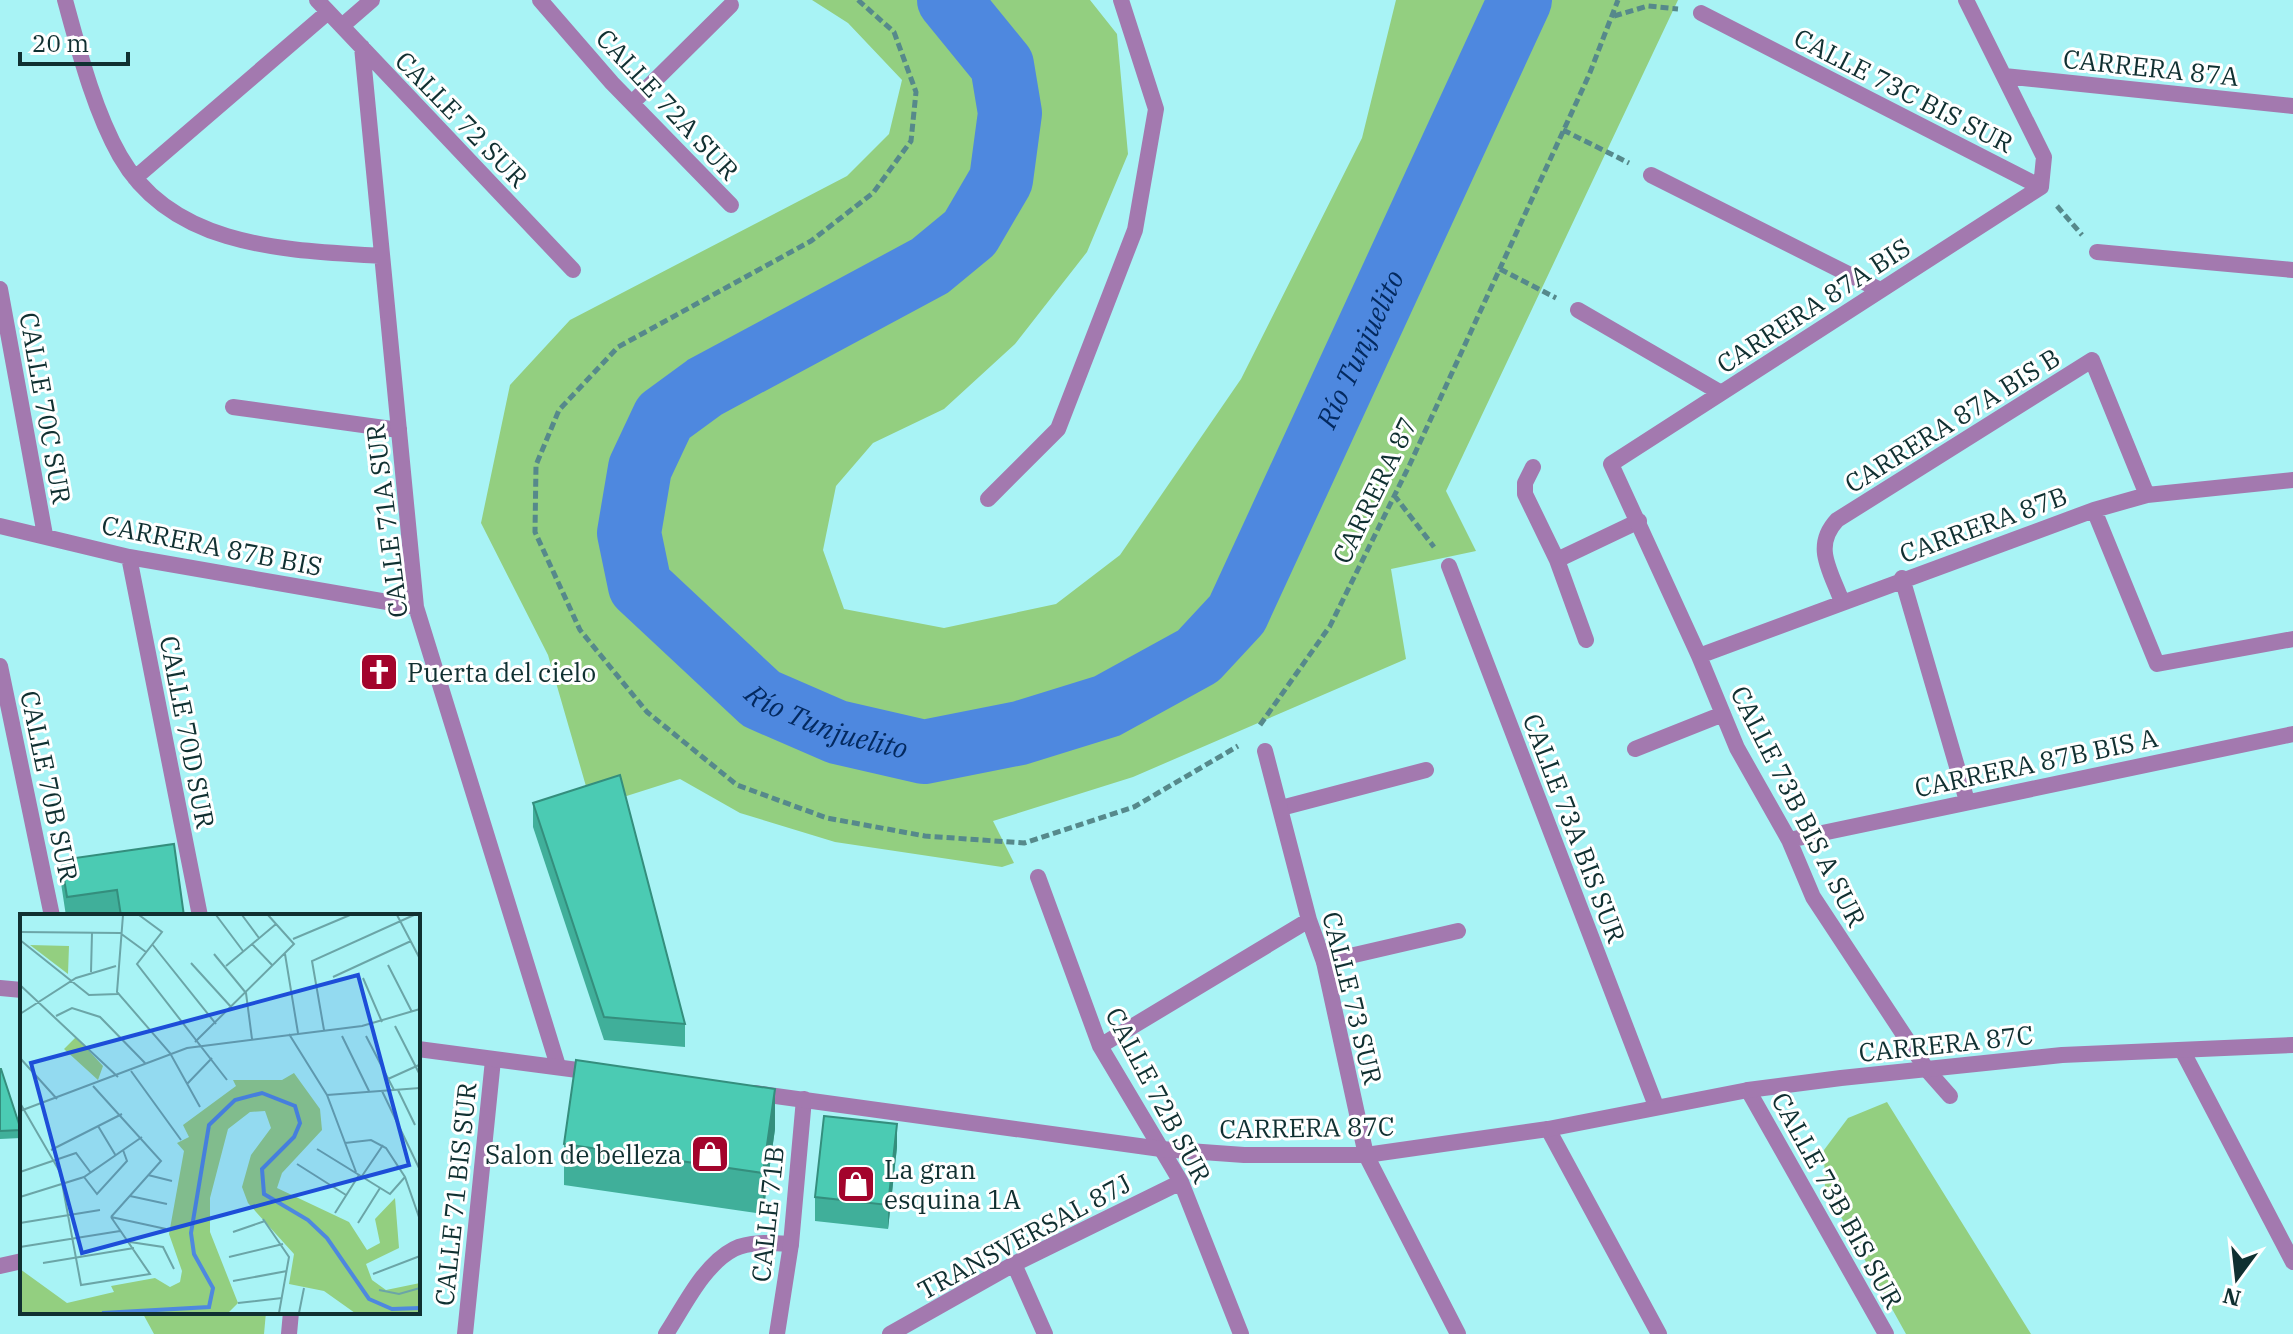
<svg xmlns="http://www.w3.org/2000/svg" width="2293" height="1334" font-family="'IBM Plex Serif',serif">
  <rect width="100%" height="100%" fill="#a8f3f5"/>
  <path fill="#93cf80" d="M812 0H1090L1117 34 1128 154 1087 252 1015 344 944 409 873 443 836 486 823 550 844 609 944 628 1056 604 1120 555 1241 379 1362 138 1396 0H1678L1446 491 1476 551 1391 569 1406 659 1133 777 993 821 1014 863 1002 867 835 842 740 813 680 779 592 807 548 655 481 523 510 385 570 320 847 176 889 134 902 80 848 23Z
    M1887 1102 2031 1334H1906L1825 1188 1824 1150 1848 1118Z
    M142 1312H266L264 1334H154Z"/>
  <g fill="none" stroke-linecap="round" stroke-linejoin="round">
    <path stroke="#4e88df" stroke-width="64" id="s1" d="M949 0 1002 65 1010 113 1001 180 970 233 930 266 705 387 664 417 640 468 629 533 640 586 761 699 837 732 924 752 1020 733 1107 706 1198 656 1237 614 1520 0"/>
    <path stroke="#56898b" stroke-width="5" stroke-dasharray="8 4" stroke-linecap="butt" d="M858 0 894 32 916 92 911 141 873 193 811 241 618 347 559 410 536 465 535 532 580 630 647 712 737 785 827 818 925 836 1024 843 1134 807 1238 746
      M1614 16 1648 6 1678 9
      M1563 130 1629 163
      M2057 206 2082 235
      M1500 269 1556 298
      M1394 495 1434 547
      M1260 725 1330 626 1410 464 1589 75 1618 0"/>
    <path stroke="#a379af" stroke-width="16" d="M233 407 399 430
      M1533 467 1525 483V494L1557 560 1586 640
      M988 499 1058 429 1135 230 1156 109 1121 0
      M1557 560 1639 521
      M1281 808 1426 770
      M1324 962 1458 931
      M1927 1070 1950 1096
      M666 1334C684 1307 703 1265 734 1249 750 1241 773 1243 791 1244"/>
    <path stroke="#a379af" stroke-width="16" d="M65 0C79 51 94 110 120 156 173 249 288 250 382 256
      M317 0 573 270
      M540 0 612 83 731 205
      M1966 0 2044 157 2041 187
      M1701 13 2041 187
      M342 26 372 0
      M362 47 416 607 558 1066
      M2004 76 2293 106
      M632 103 731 5
      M1651 175 1880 290
      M135 178 328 12
      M2097 252 2293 270
      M0 289 45 535
      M1578 310 1721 393
      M2094 510 2157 664 2293 639
      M0 526 129 557 416 607
      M129 557 200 916
      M1449 566 1656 1106
      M1902 578 1967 801
      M1842 602C1831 571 1812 547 1837 520L2092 360 2147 495
      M1699 656 2094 510 2147 495 2293 480
      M0 666 52 916
      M1635 749 1723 714
      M1265 751 1309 920 1324 962 1366 1155
      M1789 840 2293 734
      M1038 877 1100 1046 1181 1182 1241 1334
      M1100 1046 1309 920
      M2183 1052 2293 1262
      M1927 1070 1813 897 1789 840 1737 748 1699 656 1611 464 2041 187
      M1748 1090 1886 1334
      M1548 1129 1659 1334
      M1014 1264 1045 1334
      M0 1266 22 1261
      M289 1334 291 1312
      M465 1334 493 1060
      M777 1334 791 1244 804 1099
      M890 1334 1014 1264 1181 1182"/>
    <path stroke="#a379af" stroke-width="16" d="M0 988 22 990
      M418 1049 593 1072
      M754 1093 1161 1149 1244 1155H1366L1548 1129 1748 1090 1841 1078 2062 1055 2293 1045
      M1366 1155 1458 1334"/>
  </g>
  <path fill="#40af9a" d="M533 803 685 1024V1047L604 1040 533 827Z
    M61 860 184 916H118L117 913 95 916H66L61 883Z
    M0 1069 21 1130V1138L0 1139Z
    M775 1129 763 1214 564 1185V1144Z
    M897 1147 888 1229 815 1221V1197Z"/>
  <path fill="#348e7d" d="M775 1089V1129L763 1214V1173Z
    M897 1124V1147L888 1229V1205Z"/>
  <path fill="#4bcbb3" stroke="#348e7d" stroke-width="2" d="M620 775 685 1024 604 1017 533 803Z
    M174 844 184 916H121L117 890 67 897 61 860Z
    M576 1060 775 1089 763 1173 564 1144Z
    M0 1069H1L21 1130 0 1131Z
    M824 1116 897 1124 888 1205 815 1197Z"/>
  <defs>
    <symbol id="church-square" viewBox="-11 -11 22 22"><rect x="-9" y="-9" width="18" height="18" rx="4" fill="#a3042c" stroke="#fff"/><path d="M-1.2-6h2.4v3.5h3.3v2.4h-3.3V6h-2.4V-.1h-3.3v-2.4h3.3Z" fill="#fff"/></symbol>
    <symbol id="shop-square" viewBox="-11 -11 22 22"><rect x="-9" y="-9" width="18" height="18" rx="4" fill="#a3042c" stroke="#fff"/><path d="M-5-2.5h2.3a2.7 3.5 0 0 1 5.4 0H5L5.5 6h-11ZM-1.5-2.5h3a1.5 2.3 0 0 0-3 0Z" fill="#fff"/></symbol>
  </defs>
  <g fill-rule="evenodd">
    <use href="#church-square" x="357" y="650" width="44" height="44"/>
    <use href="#shop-square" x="688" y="1132" width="44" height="44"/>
    <use href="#shop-square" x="834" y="1162" width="44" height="44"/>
  </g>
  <g text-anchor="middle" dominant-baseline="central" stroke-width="6" stroke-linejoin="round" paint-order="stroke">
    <g font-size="26" fill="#103031" stroke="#fff">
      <text transform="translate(2151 67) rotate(6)">CARRERA 87A</text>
      <text transform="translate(1904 90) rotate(27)">CALLE 73C BIS SUR</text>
      <text transform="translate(668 104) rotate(47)">CALLE 72A SUR</text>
      <text transform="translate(462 119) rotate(46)">CALLE 72 SUR</text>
      <text transform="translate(1813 305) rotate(-33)">CARRERA 87A BIS</text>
      <text transform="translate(46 408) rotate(80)">CALLE 70C SUR</text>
      <text transform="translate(1952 420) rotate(-32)">CARRERA 87A BIS B</text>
      <text transform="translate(1374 490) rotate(-64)">CARRERA 87</text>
      <text transform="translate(386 521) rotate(-97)">CALLE 71A SUR</text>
      <text transform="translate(1983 524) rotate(-20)">CARRERA 87B</text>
      <text transform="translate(212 545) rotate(11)">CARRERA 87B BIS</text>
      <text transform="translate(188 732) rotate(79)">CALLE 70D SUR</text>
      <text transform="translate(2036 762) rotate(-12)">CARRERA 87B BIS A</text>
      <text transform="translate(50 786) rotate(78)">CALLE 70B SUR</text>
      <text transform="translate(1799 806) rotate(63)">CALLE 73B BIS A SUR</text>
      <text transform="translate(1575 828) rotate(69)">CALLE 73A BIS SUR</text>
      <text transform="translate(1353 998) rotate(76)">CALLE 73 SUR</text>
      <text transform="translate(1946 1043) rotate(-6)">CARRERA 87C</text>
      <text transform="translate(1159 1095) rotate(62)">CALLE 72B SUR</text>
      <text transform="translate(1307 1127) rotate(-1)">CARRERA 87C</text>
      <text transform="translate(455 1194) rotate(-84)">CALLE 71 BIS SUR</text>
      <text transform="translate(1838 1200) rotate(61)">CALLE 73B BIS SUR</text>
      <text transform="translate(767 1214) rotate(-84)">CALLE 71B</text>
      <text transform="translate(1024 1236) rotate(-28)">TRANSVERSAL 87J</text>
    </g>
    <g font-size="26" fill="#103031" stroke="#fff" text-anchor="start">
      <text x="407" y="672">Puerta del cielo</text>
      <text x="682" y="1154" text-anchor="end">Salon de belleza</text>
      <text x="884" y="1169">La gran<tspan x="884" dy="30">esquina 1A</tspan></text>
    </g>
    <g font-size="28" font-style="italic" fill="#03295f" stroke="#fff">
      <text stroke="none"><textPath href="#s1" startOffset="1776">Río Tunjuelito</textPath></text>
      <text stroke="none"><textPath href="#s1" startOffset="1032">Río Tunjuelito</textPath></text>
    </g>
  </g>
  <g transform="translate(20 914)">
    <rect width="400" height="400" fill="#a8f3f5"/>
    <path d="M10 31 49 32 48 60ZM56 123 83 152 78 166 44 135ZM274 159 300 195 302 216 262 259 257 274 329 308 347 336 360 329 355 305 375 284 379 334 346 350 352 366 366 376 400 369V399H335L304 377 269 370 274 340 228 289 222 273 231 241 251 214 245 197 230 198 208 215 190 284V318L218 389 208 399H0V355L47 389 94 378 91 372 135 364 150 373 160 368 162 357 149 320 164 237 157 229 169 223 163 211 216 172 213 166H262Z" fill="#93cf80"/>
    <path fill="none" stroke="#4e88df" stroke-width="4" d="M82 399 189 393 193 374 174 340 171 319 189 211 215 186 242 179 275 192 280 209 274 223 242 255 244 280 288 306 307 324 349 385 372 395 400 394"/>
    <path fill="none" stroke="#6ba5a7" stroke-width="2" d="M103 1 97 78 150 139 180 193M119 1 142 18 117 50 207 166M196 1 223 37M222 1 239 24M377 1 400 45M0 18 100 19 126 38M273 25 330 1M0 26 69 81 98 80M132 30 196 110M232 30 253 52M194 40 226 79 232 125M265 40 278 119M171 49 212 94M368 51 392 98M206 52 256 10M71 58 72 19M313 63 391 27M343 64 362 108M0 71 98 163M0 100 56 64 96 52M36 102 52 94 80 103 125 149M375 112 400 161M304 116 292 47 394 1M269 120 307 181 336 258M322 122 349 177M346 122 374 176M175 128 274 30 248 1M0 144 37 185M111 157 161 226M368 165 399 151M167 170 192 144M73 172 141 247 91 303M378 176 395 211M362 177 399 254M307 181 400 174M0 189 40 258 61 371 130 360 91 303M0 197 167 134 342 112 400 95M78 212 96 242M325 229 351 226 366 234 385 263 400 306M297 235 370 280 385 263M31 236 102 200M277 250 326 281M0 258 56 239 71 259M128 261 152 267M342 262 363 231M64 263 77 280 107 247 103 236M110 282 147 290M0 283 64 263 122 223M315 299 339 261M91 303 146 315M243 305 269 343 259 399M0 309 80 296M338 309 360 274M213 318 245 307M110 328 143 333 154 355M0 333 100 317M209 343 263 330M23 349 114 334M353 360 400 342M213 367 267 357M359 376 379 380 400 374M218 389 262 384M279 399 284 374"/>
    <path fill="#1d4ed8" fill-opacity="0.15" stroke="#1d4ed8" stroke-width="4" d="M338 61 389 251 62 339 11 149Z"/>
    <rect width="400" height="400" fill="none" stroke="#103031" stroke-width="4"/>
  </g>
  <g transform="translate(2237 1278) rotate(195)" stroke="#ffffff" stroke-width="6" paint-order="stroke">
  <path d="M0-6L14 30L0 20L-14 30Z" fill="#103031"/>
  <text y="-12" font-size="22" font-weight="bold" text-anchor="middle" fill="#103031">N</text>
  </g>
  <path d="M20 52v12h108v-12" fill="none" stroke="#103031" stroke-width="4"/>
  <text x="32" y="52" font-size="24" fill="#103031" stroke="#ffffff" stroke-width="6" paint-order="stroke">20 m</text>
</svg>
